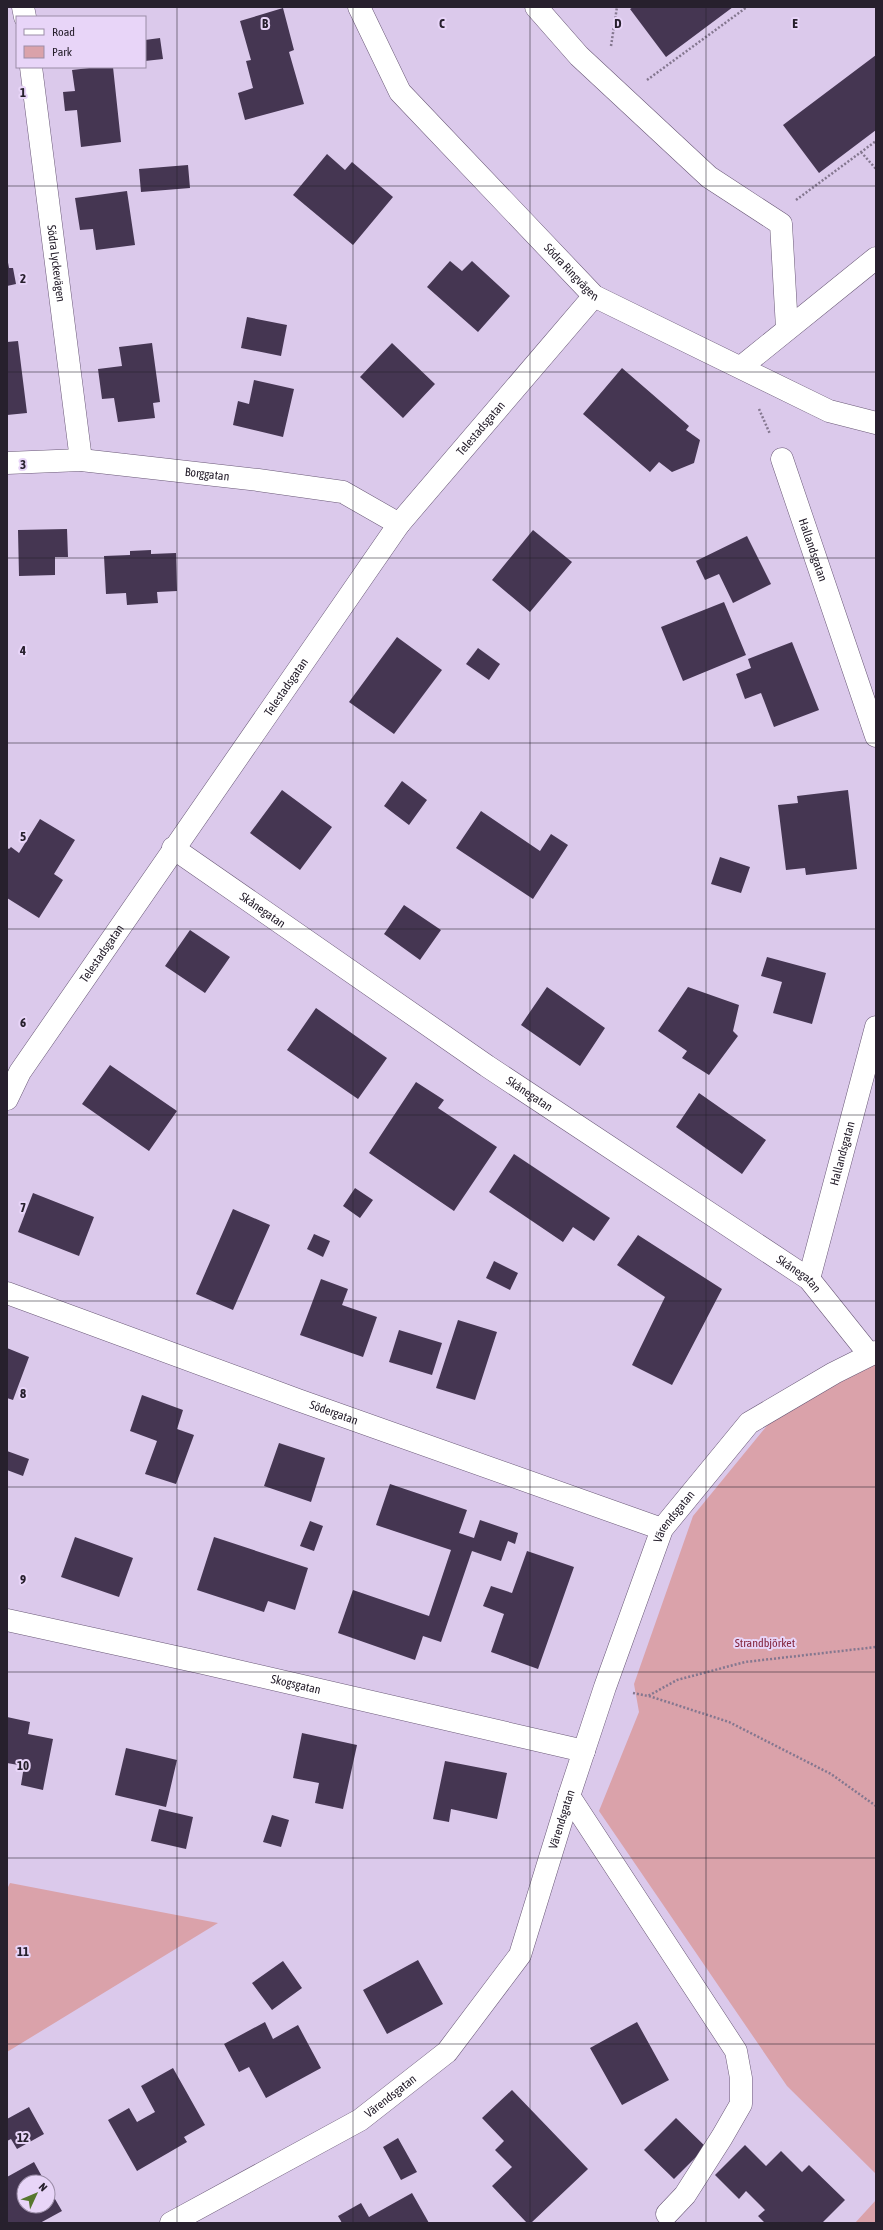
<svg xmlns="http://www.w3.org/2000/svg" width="883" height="2230" font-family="'Asap Condensed',sans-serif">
  <rect width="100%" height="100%" fill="#dbc9eb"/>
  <path fill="#daa2aa" d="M876 1355V2174L787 2086 599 1811 639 1712 634 1684 693 1516 779 1411Z
    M10 1883 218 1923 7 2052V1889Z
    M876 2200V2223H855Z"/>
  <path fill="#453652" d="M633 7H733L666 57 630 9Z
    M283 8 294 50 289 52 304 104 245 120 238 93 253 88 246 61 251 60 240 21Z
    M160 38 163 59 145 61V40Z
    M876 55V130L819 173 783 125Z
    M98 67H113L121 142 81 147 77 110 65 111 63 92 75 91 72 70Z
    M327 154 345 170 352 162 393 197 353 245 293 195Z
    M188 165 190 188 141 192 139 169Z
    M127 191 135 245 96 250 93 229 80 230 75 198Z
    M7 257 9 268H13L16 284 7 286Z
    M450 261 462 271 472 261 510 296 478 332 427 287Z
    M247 317 287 325 281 356 241 348Z
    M18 341 27 413 7 415V342Z
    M152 343 160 402 153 403 155 418 118 422 114 398 102 399 98 369 122 366 119 347Z
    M392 343 435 384 403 418 360 377Z
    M622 368 689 426 686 430 700 440 694 463 672 472 659 462 650 472 583 414Z
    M254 380 294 389 283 437 233 425 238 401 249 404Z
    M67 529 68 557H55V575L19 576 18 530Z
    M533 530 572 562 530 612 492 580Z
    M747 536 771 584 733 603 719 574 705 580 696 561Z
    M151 550V554L176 553 177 591 157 592 158 603 127 605 126 593 106 594 104 556 130 555V551Z
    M724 602 746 655 683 681 661 627Z
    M397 637 442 670 394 734 349 702Z
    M792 642 819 710 774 727 761 693 745 699 736 674 751 668 748 659Z
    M478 648 500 664 489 680 466 664Z
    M402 781 427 800 409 825 384 806Z
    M282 790 332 827 300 870 250 833Z
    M848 790 857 869 806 875 805 868 786 870 778 805 798 803 797 796Z
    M481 811 540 851 551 834 568 845 533 899 456 848Z
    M40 819 75 840 54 874 63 880 39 918 7 898V848L9 849 11 847 19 853Z
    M720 857 750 867 741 893 711 884Z
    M404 905 441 930 420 960 384 934Z
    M190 930 230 957 205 993 165 966Z
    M767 957 826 973 812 1024 773 1013 782 982 761 976Z
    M547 987 605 1028 580 1066 521 1025Z
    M688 987 739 1005 733 1031 738 1036 709 1075 682 1058 687 1051 658 1031Z
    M316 1008 387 1058 358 1099 287 1050Z
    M110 1065 177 1111 149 1151 82 1104Z
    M416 1082 444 1100 438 1108 497 1147 454 1211 369 1153Z
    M699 1093 766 1140 742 1174 676 1127Z
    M514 1154 610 1218 594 1241 573 1227 563 1242 489 1192Z
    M355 1188 373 1200 360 1218 343 1206Z
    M33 1193 94 1217 79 1256 18 1232Z
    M233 1209 270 1225 233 1310 196 1294Z
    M314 1234 330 1241 323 1257 307 1249Z
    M638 1235 722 1289 672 1385 632 1365 665 1297 617 1265Z
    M494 1261 518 1273 510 1290 486 1278Z
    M321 1279 348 1289 342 1305 377 1317 363 1357 300 1335Z
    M458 1320 497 1332 475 1400 436 1388Z
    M399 1330 442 1343 432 1375 389 1362Z
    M7 1348 29 1357 13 1400 7 1398Z
    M142 1395 183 1410 177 1429 194 1435 176 1484 145 1474 157 1441 130 1431Z
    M279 1443 325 1458 311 1502 264 1486Z
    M7 1451 29 1459 23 1476 7 1470Z
    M390 1484 467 1510 459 1533 474 1538 480 1520 518 1533 515 1544 508 1541 501 1561 472 1551 441 1642 423 1636 415 1660 338 1633 353 1590 429 1616 451 1550 376 1525Z
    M310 1521 323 1526 314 1551 300 1546Z
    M75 1537 133 1558 119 1597 61 1577Z
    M214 1537 308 1568 295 1610 268 1601 264 1612 197 1590Z
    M527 1551 574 1567 538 1669 491 1652 504 1614 483 1606 491 1586 512 1593Z
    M7 1717 30 1722 28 1734 53 1739 43 1790 21 1785 24 1766 7 1763Z
    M302 1733 357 1745 343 1809 315 1803 319 1783 293 1778Z
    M126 1748 177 1760 166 1807 115 1795Z
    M445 1761 507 1773 497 1819 451 1809 449 1822 433 1819Z
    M159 1809 193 1817 186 1849 151 1841Z
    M272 1815 289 1820 281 1847 263 1842Z
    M418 1960 443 2004 387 2034 363 1990Z
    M283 1961 302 1988 272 2010 252 1983Z
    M265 2022 273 2039 298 2025 321 2068 266 2098 249 2067 239 2072 224 2044Z
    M637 2022 669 2080 622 2105 590 2048Z
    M173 2068 205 2125 184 2137 187 2142 137 2171 108 2120 129 2108 137 2122 155 2112 141 2086Z
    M512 2090 588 2169 531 2223H527L492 2186 512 2167 495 2150 504 2141 482 2118Z
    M29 2107 44 2134 17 2149 11 2139 7 2141V2119Z
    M676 2118 706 2147 674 2179 644 2150Z
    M398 2138 417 2172 401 2180 383 2147Z
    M745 2145 766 2166 781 2151 802 2172 809 2165 845 2200 822 2223H765L758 2216 765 2210 746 2191 739 2199 715 2175Z
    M34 2162 45 2182H24V2206H48V2187L62 2211 40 2223H7V2177Z
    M412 2193 429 2223H342L338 2216 361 2203 369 2217Z"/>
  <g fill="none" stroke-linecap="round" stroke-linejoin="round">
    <defs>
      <g id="minor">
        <path d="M23 7 25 17"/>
        <path id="s1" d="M359 7 400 92 594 296 829 411 876 423"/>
        <path d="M536 7 579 56 709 177 781 224 787 328"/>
        <path id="s2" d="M31 67 81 460"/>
        <path d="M741 367 876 258"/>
        <path id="s3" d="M782 459 876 736"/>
        <path id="s4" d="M7 463 81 460 258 480 343 492 399 524"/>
        <path id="s5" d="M173 848 487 1066 809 1279 869 1354"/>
        <path id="s6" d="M7 1099 20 1072 399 524 594 296"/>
        <path id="s7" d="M809 1279 876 1027"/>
        <path id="s8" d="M7 1293 298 1400 662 1529"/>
        <path id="s9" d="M7 1620 203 1663 584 1751"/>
        <path d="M569 1796 736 2051 741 2078V2104L722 2137 685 2195 667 2214"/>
        <path id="s10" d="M171 2223 360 2120 447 2052 520 1955 569 1796 605 1687 662 1529 749 1423 834 1373 876 1352"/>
      </g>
    </defs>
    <use href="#minor" stroke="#6a5977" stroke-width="23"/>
    <path stroke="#84778f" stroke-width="2.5" stroke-dasharray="2 2" stroke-linecap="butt" d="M611 46 617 7
      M647 80 747 7
      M861 152 876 169
      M796 200 876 141
      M759 409 770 434
      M633 1693 648 1696 677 1680 745 1662 876 1647
      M649 1696 729 1722 831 1774 876 1806"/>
    <use href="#minor" stroke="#fff" stroke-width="22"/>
  </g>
  <path fill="none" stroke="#27202d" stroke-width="1" stroke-opacity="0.55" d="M177 7V2223M353 7V2223M530 7V2223M706 7V2223M7 186H876M7 372H876M7 558H876M7 743H876M7 929H876M7 1115H876M7 1301H876M7 1487H876M7 1672H876M7 1858H876M7 2044H876"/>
  <g text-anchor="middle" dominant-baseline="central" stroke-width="4" stroke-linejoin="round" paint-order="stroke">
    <g font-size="12" fill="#27202d" stroke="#e8d5f8">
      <text stroke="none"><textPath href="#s2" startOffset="198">Södra Lyckevägen</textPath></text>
      <text stroke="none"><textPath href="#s1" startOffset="343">Södra Ringvägen</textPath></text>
      <text stroke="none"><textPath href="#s6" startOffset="822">Telestadsgatan</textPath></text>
      <text stroke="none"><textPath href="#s4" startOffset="201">Borggatan</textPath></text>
      <text stroke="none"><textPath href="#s3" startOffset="96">Hallandsgatan</textPath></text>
      <text stroke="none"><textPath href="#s6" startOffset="498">Telestadsgatan</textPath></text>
      <text stroke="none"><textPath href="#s5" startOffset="109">Skånegatan</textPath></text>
      <text stroke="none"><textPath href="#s6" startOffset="174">Telestadsgatan</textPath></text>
      <text stroke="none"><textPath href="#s5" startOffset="433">Skånegatan</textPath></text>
      <text stroke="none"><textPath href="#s7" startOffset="130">Hallandsgatan</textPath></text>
      <text stroke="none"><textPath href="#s5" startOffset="757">Skånegatan</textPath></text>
      <text stroke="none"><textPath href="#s8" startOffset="348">Södergatan</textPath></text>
      <text stroke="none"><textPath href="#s10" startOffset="913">Värendsgatan</textPath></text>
      <text stroke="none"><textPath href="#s9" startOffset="296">Skogsgatan</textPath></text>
      <text stroke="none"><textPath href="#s10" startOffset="589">Värendsgatan</textPath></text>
      <text stroke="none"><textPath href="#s10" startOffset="254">Värendsgatan</textPath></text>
    </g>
    <g font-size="12" fill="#85273f" stroke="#e8d5f8">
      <text x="765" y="1643">Strandbjörket</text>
    </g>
  </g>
  <g font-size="13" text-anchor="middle" font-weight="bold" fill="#27202d" stroke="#e8d5f8" stroke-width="4" stroke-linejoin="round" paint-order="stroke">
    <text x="265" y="28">B</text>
    <text x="442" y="28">C</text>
    <text x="618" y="28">D</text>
    <text x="795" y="28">E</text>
    <text x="23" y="97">1</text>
    <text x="23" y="283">2</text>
    <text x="23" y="469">3</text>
    <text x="23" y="655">4</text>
    <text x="23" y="841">5</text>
    <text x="23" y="1027">6</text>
    <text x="23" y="1212">7</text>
    <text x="23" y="1398">8</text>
    <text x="23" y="1584">9</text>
    <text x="23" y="1770">10</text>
    <text x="23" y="1956">11</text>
    <text x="23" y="2142">12</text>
  </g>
  <rect width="883" height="2230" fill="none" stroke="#27202d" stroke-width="16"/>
  <rect x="16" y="16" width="130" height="52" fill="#e8d5f8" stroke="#9b8da7"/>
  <rect x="24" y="29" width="20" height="6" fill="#ffffff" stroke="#9b8da7"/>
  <text x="52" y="36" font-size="12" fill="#27202d">Road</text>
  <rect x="24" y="46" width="20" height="12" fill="#daa2aa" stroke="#9b8da7"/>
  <text x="52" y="56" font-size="12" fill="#27202d">Park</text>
  <g transform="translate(36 2194) rotate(46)"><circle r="19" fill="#e8d5f8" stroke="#9b8da7"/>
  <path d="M0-3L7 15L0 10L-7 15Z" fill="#57772e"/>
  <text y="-6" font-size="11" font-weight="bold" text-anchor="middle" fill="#27202d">N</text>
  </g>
</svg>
